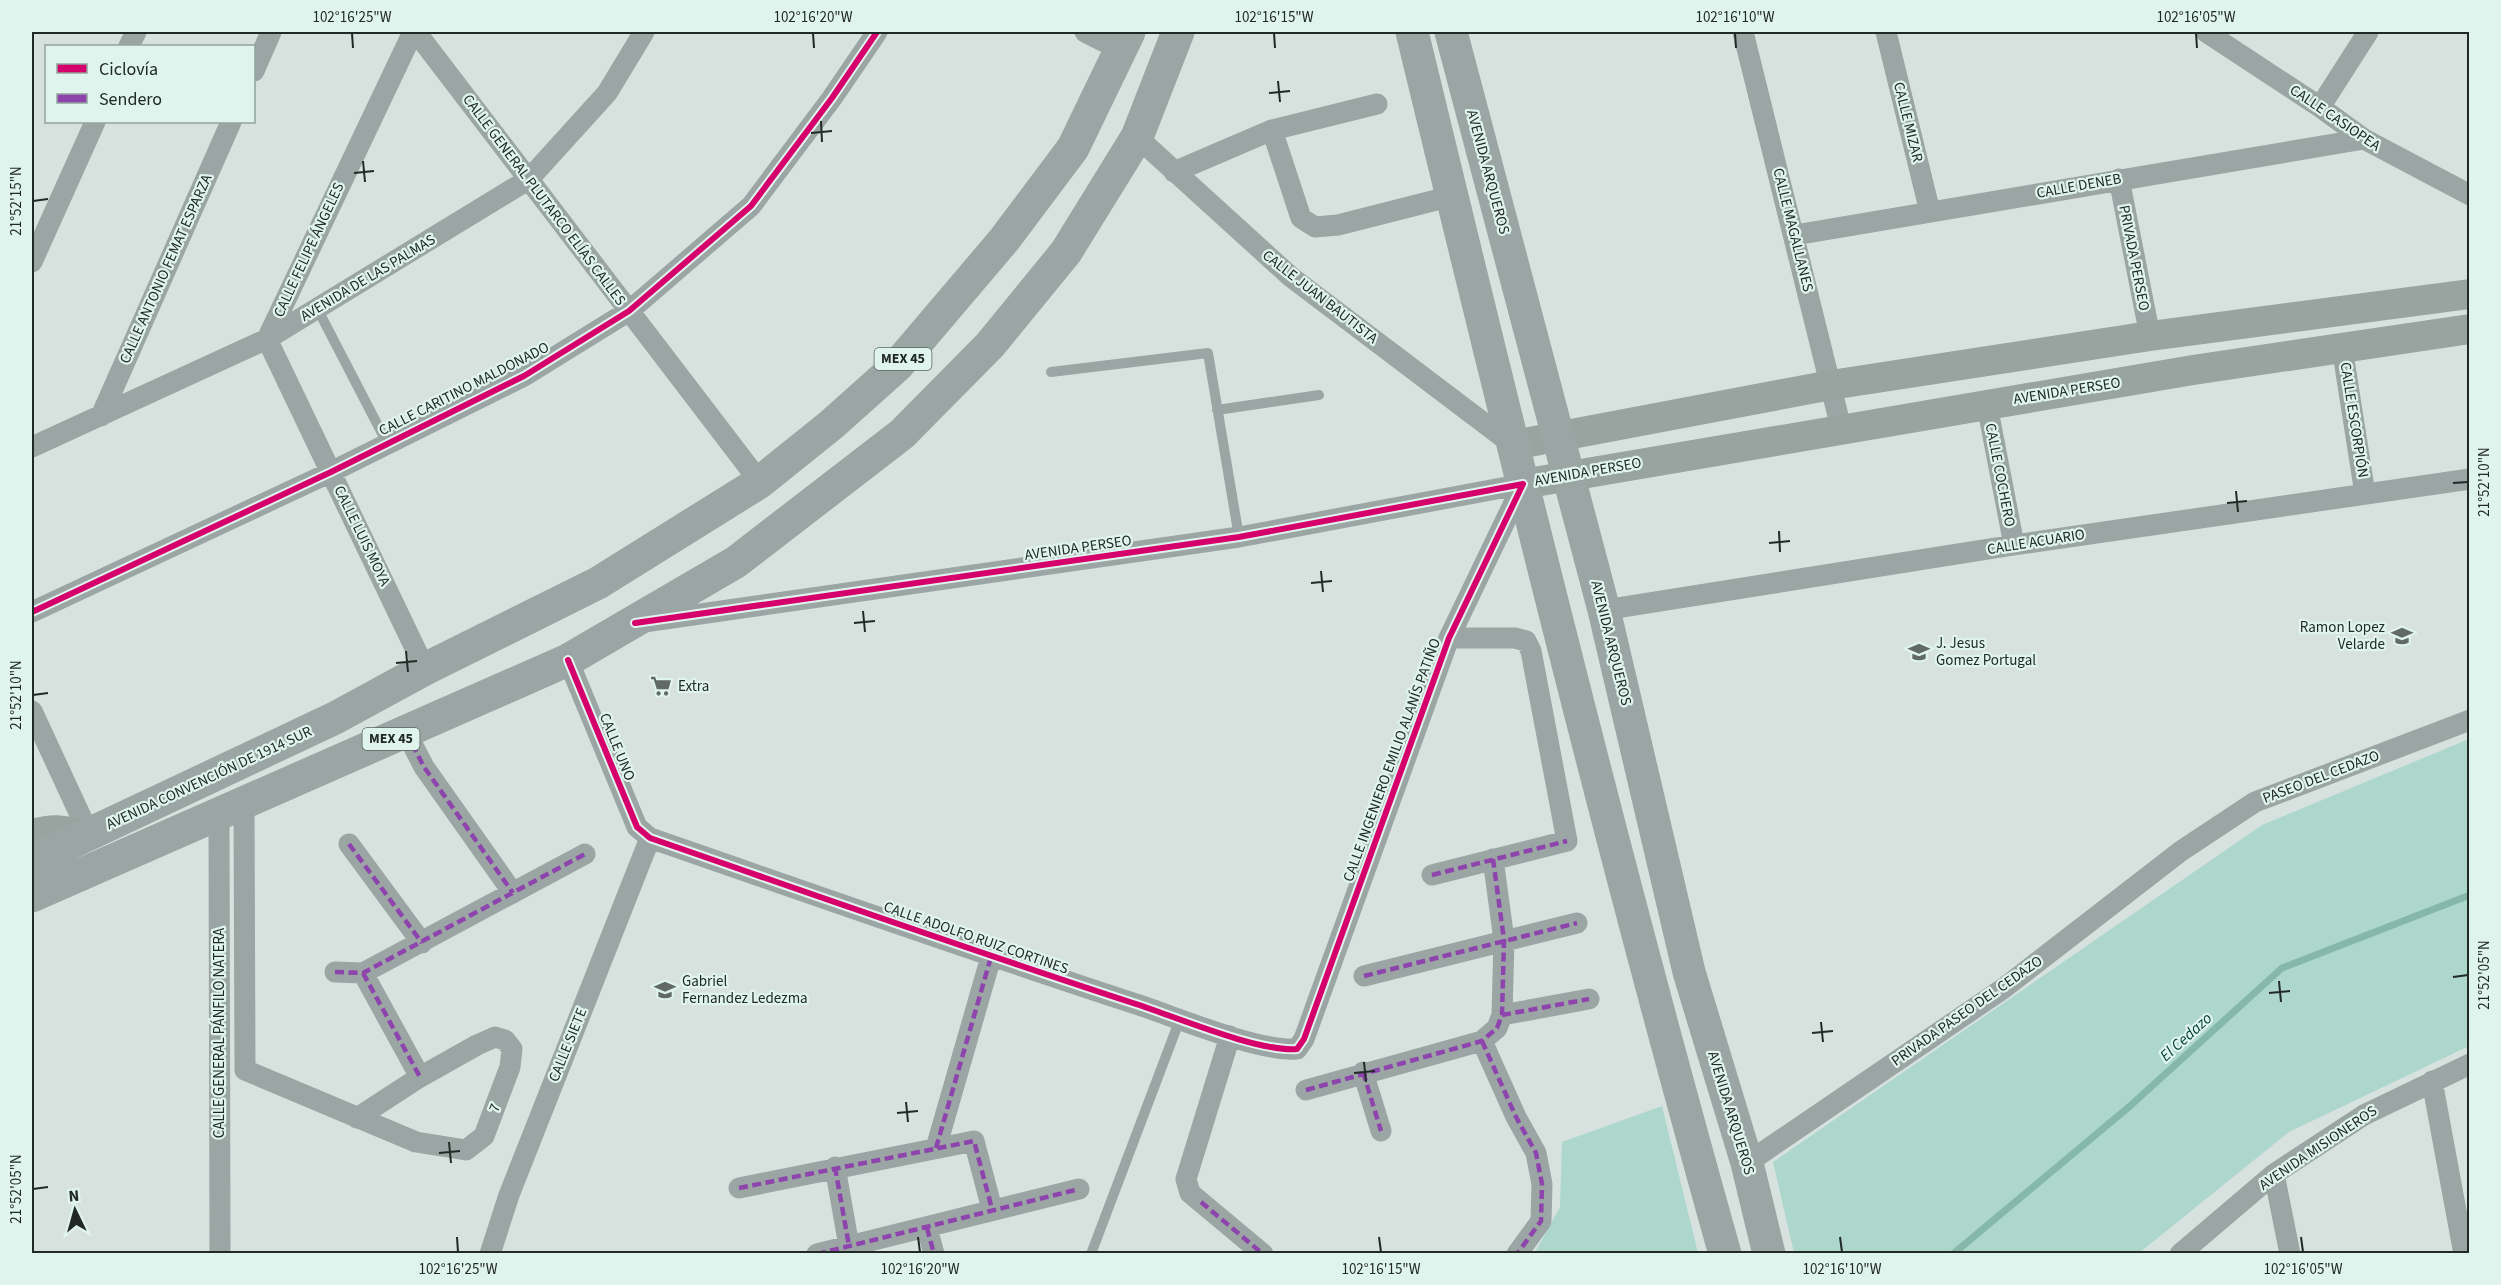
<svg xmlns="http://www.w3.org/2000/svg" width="2501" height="1285" font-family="'Source Sans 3',sans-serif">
  <rect width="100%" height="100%" fill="#d7e2df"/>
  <path fill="#add7cc" d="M2469 739V1046L2289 1132 2139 1253H1794L1773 1162 2262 825Z
    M1662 1106 1698 1253 1534 1254 1560 1207 1562 1142Z"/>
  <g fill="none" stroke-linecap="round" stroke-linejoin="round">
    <path stroke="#85b7ab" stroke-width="7" d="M1953 1254 2130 1106 2282 968 2470 895"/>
    <path stroke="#9ba5a3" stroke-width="10" d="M317 308 387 443
      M1051 372 1208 353 1239 537
      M1217 410 1319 395
      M1091 1254 1180 1019"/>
    <path stroke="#9ba5a3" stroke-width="21" d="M413 32 267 339 425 669
      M416 32 760 482
      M1085 32 1121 50
      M1743 32 1841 428
      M1886 32 1930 212
      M2206 32 2320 107 2364 139 2470 195
      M129 46 136 32
      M254 71 271 32
      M2320 107 2368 32
      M1272 130 1301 218 1315 227 1338 225 1452 196
      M1137 137 1291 277 1513 445
      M1174 172 1272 130 1377 104
      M2119 179 2150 336
      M1795 235 2364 139
      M32 262 95 122
      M2342 347 2365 494
      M1987 405 2014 545
      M101 416 231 122
      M32 447 267 339 529 179 607 93 644 32
      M1604 610 2014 545 2470 479
      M32 612 331 472 524 376 629 311 751 206 832 98 877 32
      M644 622 1239 537 1523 484
      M568 660 637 827 650 838C812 894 973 951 1136 1004 1176 1017 1258 1052 1297 1049L1304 1039 1449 638 1523 484
      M32 711 89 834
      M406 732 424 767 513 893
      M244 803 245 1070 416 1142 466 1150 484 1136 510 1067 512 1049 505 1040 495 1037 477 1045 420 1077 357 1118
      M219 813 220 1254
      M349 844 422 943
      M1432 875 1567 841 1531 651 1526 641 1515 638H1449
      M335 972 363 973 585 854
      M363 973 420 1077
      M1364 976 1577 923
      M1502 1015 1589 999
      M1230 1036 1186 1179 1190 1193 1263 1254
      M1482 1041 1516 1117 1536 1153 1542 1184 1541 1221 1517 1254
      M1363 1072 1381 1131
      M2432 1081 2464 1254
      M1306 1090 1482 1041 1497 1028 1502 1015 1504 940 1493 859
      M936 1148 991 957
      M1747 1163 2004 988 2181 851 2255 802 2470 720
      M835 1167 849 1246
      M2274 1174 2290 1254
      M739 1188 974 1141 992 1209
      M927 1228 934 1254
      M490 1254 509 1195 650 838
      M817 1254 1079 1189
      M2180 1254 2274 1174 2364 1115 2470 1064"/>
    <path stroke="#99a4a1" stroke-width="30" d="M1513 445 1831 385 2150 336 2470 294
      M1523 484 2193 370 2470 329
      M32 834C51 829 64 828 82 837"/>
    <path stroke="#9ba6a4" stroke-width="33" d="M1412 32C1511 440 1611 849 1725 1254
      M1451 32 1604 610 1689 972 1747 1163 1769 1254
      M32 861 335 718 425 669 598 583 760 482 831 425 897 366 1004 240 1073 148 1129 32
      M32 896 568 660 736 562 902 434 990 345 1066 252 1137 137 1178 32"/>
    <path stroke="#8e44ad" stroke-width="4.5" stroke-dasharray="9 4.5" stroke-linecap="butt" d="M406 732 424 767 513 893
      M349 844 422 943
      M1432 875 1567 841
      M335 972 363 973 585 854
      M363 973 420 1077
      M1364 976 1577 923
      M1502 1015 1589 999
      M1482 1041 1516 1117 1536 1153 1542 1184 1541 1221 1517 1254
      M1363 1072 1381 1131
      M1306 1090 1482 1041 1497 1028 1502 1015 1504 940 1493 859
      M936 1148 991 957
      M835 1167 849 1246
      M739 1188 974 1141 992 1209
      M1201 1202 1263 1254
      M927 1228 934 1254
      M817 1254 1079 1189"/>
    <defs>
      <path id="cycleway" d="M32 612 331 472 524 376 629 311 751 206 832 98 877 32
        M635 623 1239 537 1523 484
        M568 660 637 827 650 838C812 894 973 951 1136 1004 1176 1017 1258 1052 1297 1049L1304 1039 1449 638 1523 484"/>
    </defs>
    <use href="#cycleway" stroke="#e0f4ee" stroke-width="10"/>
    <use href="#cycleway" stroke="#d6006c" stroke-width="6"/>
  </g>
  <path fill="none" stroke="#212927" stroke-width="2" d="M352 33 353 48M813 33 814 48M1274 33 1275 48M1735 33 1736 48M2196 33 2197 48M1278 81 1280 102M1269 93 1290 91M821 121 822 142M811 133 832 131M363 161 365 182M354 173 374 171M33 201 48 199M2453 483 2468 482M2236 491 2238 512M2227 503 2247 501M1779 531 1780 552M1769 543 1790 541M1321 571 1323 592M1311 583 1332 581M863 611 865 632M854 623 875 621M406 651 408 672M396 663 417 661M33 695 48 693M2453 977 2468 975M2279 981 2281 1002M2269 993 2290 991M1821 1022 1823 1042M1812 1033 1833 1031M1364 1062 1366 1082M1354 1073 1375 1071M906 1102 908 1122M897 1113 918 1111M449 1142 451 1163M439 1153 460 1151M33 1189 48 1187M457 1237 458 1252M918 1237 920 1252M1379 1237 1381 1252M1840 1237 1842 1252M2301 1237 2303 1252"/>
  <defs>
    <symbol id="school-bare" viewBox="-9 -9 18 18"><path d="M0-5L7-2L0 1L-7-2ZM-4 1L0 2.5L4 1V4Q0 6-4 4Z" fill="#616a67" stroke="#e0f4ee" stroke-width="2.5" paint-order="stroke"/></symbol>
    <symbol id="supermarket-bare" viewBox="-9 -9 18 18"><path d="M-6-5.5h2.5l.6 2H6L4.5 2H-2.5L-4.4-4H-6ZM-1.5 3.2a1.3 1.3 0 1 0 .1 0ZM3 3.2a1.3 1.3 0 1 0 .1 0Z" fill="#616a67" stroke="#e0f4ee" stroke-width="2.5" paint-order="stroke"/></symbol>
  </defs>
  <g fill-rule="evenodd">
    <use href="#school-bare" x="2387" y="621" width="30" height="30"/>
    <use href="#school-bare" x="1904" y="637" width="30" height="30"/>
    <use href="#supermarket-bare" x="646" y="671" width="30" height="30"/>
    <use href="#school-bare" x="650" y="975" width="30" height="30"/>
  </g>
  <g text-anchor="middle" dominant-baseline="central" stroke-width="4.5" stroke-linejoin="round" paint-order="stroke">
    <g fill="#e0f4ee" stroke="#5a6663" stroke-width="1.5">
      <rect x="874.5" y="348" width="57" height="22" rx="4.5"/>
      <rect x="362.5" y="728" width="57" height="22" rx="4.5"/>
    </g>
    <g font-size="14" font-weight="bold" fill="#212927">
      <text x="903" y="359">MEX 45</text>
      <text x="391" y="739">MEX 45</text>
    </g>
    <g font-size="15" fill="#212927" stroke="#e0f4ee">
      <text transform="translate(2335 118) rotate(34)">CALLE CASIOPEA</text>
      <text transform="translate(1908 122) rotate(76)">CALLE MIZAR</text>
      <text transform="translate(1488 172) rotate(75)">AVENIDA ARQUEROS</text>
      <text transform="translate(2079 186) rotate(-10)">CALLE DENEB</text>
      <text transform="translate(544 200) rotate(53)">CALLE GENERAL PLUTARCO ELÍAS CALLES</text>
      <text transform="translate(1793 230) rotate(76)">CALLE MAGALLANES</text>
      <text transform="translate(309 250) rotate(-65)">CALLE FELIPE ÁNGELES</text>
      <text transform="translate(2134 258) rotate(79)">PRIVADA PERSEO</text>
      <text transform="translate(166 269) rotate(-66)">CALLE ANTONIO FEMAT ESPARZA</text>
      <text transform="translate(368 278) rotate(-31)">AVENIDA DE LAS PALMAS</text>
      <text transform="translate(1320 297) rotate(38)">CALLE JUAN BAUTISTA</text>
      <text transform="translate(464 389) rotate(-27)">CALLE CARITINO MALDONADO</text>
      <text transform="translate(2067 391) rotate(-9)">AVENIDA PERSEO</text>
      <text transform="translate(2354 420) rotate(81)">CALLE ESCORPIÓN</text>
      <text transform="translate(1588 472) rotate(-10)">AVENIDA PERSEO</text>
      <text transform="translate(2000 475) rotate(79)">CALLE COCHERO</text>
      <text transform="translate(362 536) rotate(64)">CALLE LUIS MOYA</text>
      <text transform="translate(2036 542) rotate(-9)">CALLE ACUARIO</text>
      <text transform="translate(1078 548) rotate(-8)">AVENIDA PERSEO</text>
      <text transform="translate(1611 643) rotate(76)">AVENIDA ARQUEROS</text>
      <text transform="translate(617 747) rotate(68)">CALLE UNO</text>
      <text transform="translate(1392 760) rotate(-70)">CALLE INGENIERO EMILIO ALANÍS PATIÑO</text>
      <text transform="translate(2321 777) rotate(-21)">PASEO DEL CEDAZO</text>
      <text transform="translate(209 778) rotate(-25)">AVENIDA CONVENCIÓN DE 1914 SUR</text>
      <text transform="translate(976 938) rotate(19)">CALLE ADOLFO RUIZ CORTINES</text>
      <text transform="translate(1967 1011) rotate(-35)">PRIVADA PASEO DEL CEDAZO</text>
      <text transform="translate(219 1033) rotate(-90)">CALLE GENERAL PÁNFILO NATERA</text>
      <text transform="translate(568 1045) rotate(-68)">CALLE SIETE</text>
      <text transform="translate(495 1108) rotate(-69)">7</text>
      <text transform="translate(1731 1113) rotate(73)">AVENIDA ARQUEROS</text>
      <text transform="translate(2318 1148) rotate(-34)">AVENIDA MISIONEROS</text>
    </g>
    <g font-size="15" fill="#212927" stroke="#e0f4ee" text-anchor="start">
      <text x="2385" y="627" text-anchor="end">Ramon Lopez<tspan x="2385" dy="17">Velarde</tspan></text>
      <text x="1936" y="643">J. Jesus<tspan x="1936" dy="17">Gomez Portugal</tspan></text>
      <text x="678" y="686">Extra</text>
      <text x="682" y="981">Gabriel<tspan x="682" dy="17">Fernandez Ledezma</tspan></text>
    </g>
    <g font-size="16" font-style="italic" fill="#003e34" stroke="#e0f4ee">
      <text transform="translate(2186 1037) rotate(-42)">El Cedazo</text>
    </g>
  </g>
  <rect width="2501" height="1285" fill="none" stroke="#e0f4ee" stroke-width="66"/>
  <rect x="45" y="45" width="210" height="78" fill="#e0f4ee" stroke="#94a39e" stroke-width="1.5"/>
  <rect x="57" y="64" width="30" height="9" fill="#d6006c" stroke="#94a39e" stroke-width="1.5"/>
  <text x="99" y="75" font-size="18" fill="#212927">Ciclovía</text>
  <rect x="57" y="94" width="30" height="9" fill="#8e44ad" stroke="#94a39e" stroke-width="1.5"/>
  <text x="99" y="105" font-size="18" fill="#212927">Sendero</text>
  <g transform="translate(75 1210) rotate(355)" stroke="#e0f4ee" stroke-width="4.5" paint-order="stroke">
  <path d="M0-4.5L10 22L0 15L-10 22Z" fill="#212927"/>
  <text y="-9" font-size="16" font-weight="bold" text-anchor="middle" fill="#212927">N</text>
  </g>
  <rect x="33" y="33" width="2435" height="1219" fill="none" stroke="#212927" stroke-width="2"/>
  <g font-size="15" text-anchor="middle" fill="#212927">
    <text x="352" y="22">102°16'25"W</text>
    <text x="813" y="22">102°16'20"W</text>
    <text x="1274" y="22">102°16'15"W</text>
    <text x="1735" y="22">102°16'10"W</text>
    <text x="2196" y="22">102°16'05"W</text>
    <text transform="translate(16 201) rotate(-90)" y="5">21°52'15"N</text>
    <text transform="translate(2484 482) rotate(-90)" y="5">21°52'10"N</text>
    <text transform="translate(16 695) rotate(-90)" y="5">21°52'10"N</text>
    <text transform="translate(2484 975) rotate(-90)" y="5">21°52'05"N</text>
    <text transform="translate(16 1189) rotate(-90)" y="5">21°52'05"N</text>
    <text x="458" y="1274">102°16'25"W</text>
    <text x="920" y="1274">102°16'20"W</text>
    <text x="1381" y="1274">102°16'15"W</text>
    <text x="1842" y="1274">102°16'10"W</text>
    <text x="2303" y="1274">102°16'05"W</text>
  </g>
</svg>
